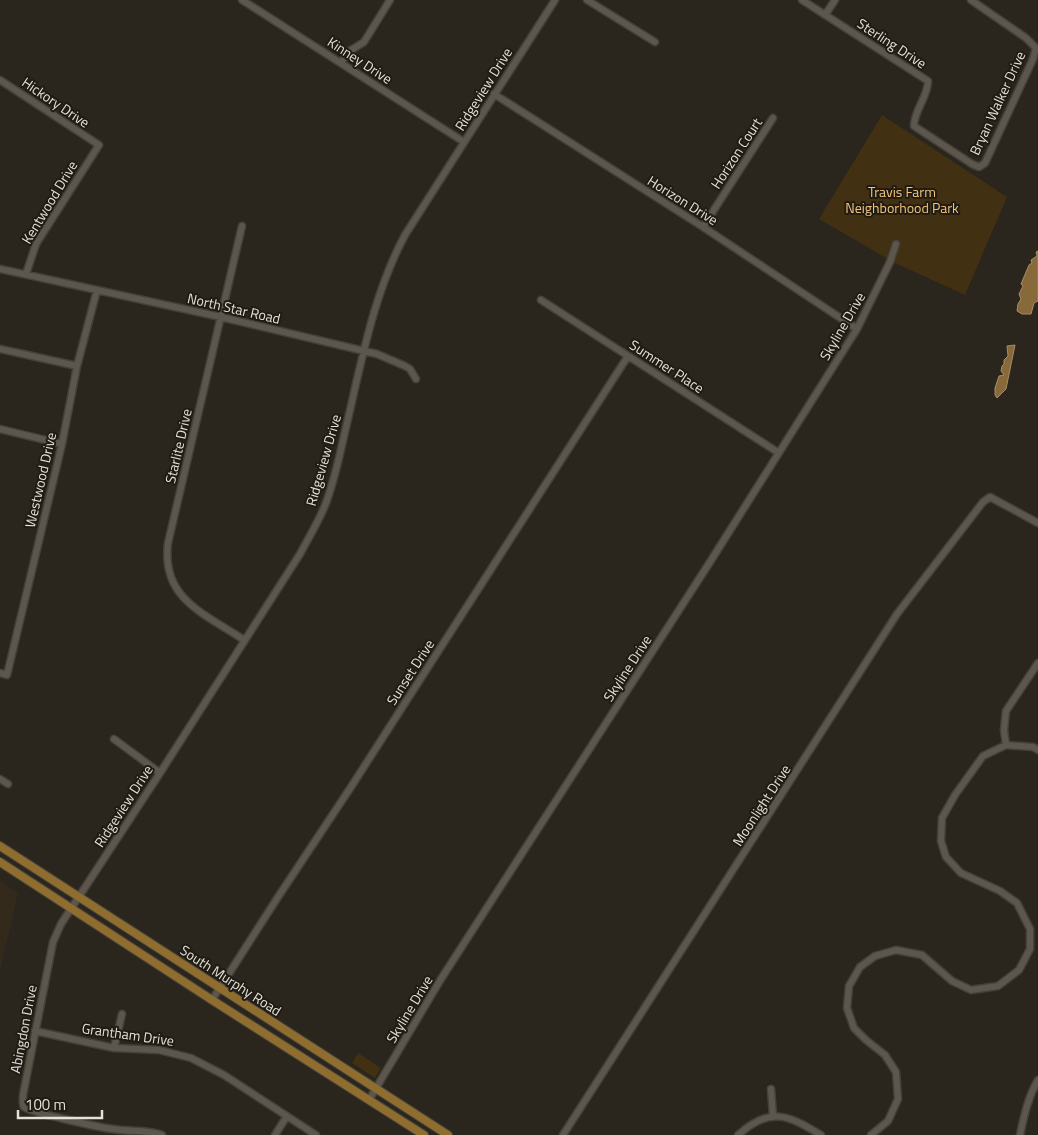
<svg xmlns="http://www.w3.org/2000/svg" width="1038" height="1135" font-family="'Titillium Web',sans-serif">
  <rect width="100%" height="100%" fill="#2a251d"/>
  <path fill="#332a1c" d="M0 881 18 893 0 972Z"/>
  <path fill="#423012" d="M882 115 1007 197 965 295 895 263 819 219Z
    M358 1053 381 1068 375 1078 352 1063Z"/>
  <path fill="#886939" stroke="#a48d6a" d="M1038 251V301L1034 303 1031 314H1022L1017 311 1018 304 1021 299 1019 294 1023 286 1021 284 1029 265 1032 263 1031 260 1037 256 1036 252Z
    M1015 345 1006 389 997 398 995 395V388L999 376 1004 375 1001 371 1002 366 1004 364V360L1008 356 1007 346Z"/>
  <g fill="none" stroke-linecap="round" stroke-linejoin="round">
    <defs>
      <path id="minor" d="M242 0 464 142
        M587 0 655 42
        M802 0 928 81C928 97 914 110 914 126L972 164 979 167 985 163 1033 59 1036 48 1026 38 971 0
        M825 15 835 0
        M341 63 348 52 364 42 390 0
        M0 80 99 145 36 244 26 274
        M494 94 703 227 857 329
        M242 226 168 543C161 599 204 613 244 640
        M703 227 773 118
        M0 269 221 317 377 354 405 366 410 369 416 379
        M541 300 779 453
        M0 349 77 366
        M0 429 62 444
        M0 673 7 675 62 444 77 366 97 290
        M114 739 160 773
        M1006 745 1004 730 1006 711 1038 663
        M0 779 8 784
        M212 1000 278 897 351 787 628 356
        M35 1031 114 1048 159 1050 191 1058 224 1075 316 1135
        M114 1048 122 1014
        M771 1089 773 1116
        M369 1100 441 979 710 562 857 329 890 262 896 244
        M162 1135C146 1129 130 1132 113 1129 102 1128 28 1112 24 1107 22 1104 23 1099 23 1095L53 942 61 924 160 773 300 554C309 537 319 521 326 503 334 481 339 459 344 436 360 370 372 296 405 235L555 0
        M275 1135 287 1116
        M563 1135 897 614 983 502 990 497 1038 523
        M738 1135C770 1106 788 1115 821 1135
        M871 1135 888 1121 898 1099 896 1072 885 1055 866 1040 854 1028 847 1008 849 986 860 967 875 956 896 950 922 955 952 981 971 990 998 986 1019 970 1030 949V929L1017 903 1000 891 961 873 946 857 941 841 942 818 955 795 983 756 1006 745 1033 747 1038 750
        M1020 1135C1024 1116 1028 1097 1038 1080"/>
      <path id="major" d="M0 846 448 1135
        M0 862 212 1000 424 1135"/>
    </defs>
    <use href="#minor" stroke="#44413a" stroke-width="9"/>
    <use href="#major" stroke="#44413a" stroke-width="10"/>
    <use href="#minor" stroke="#5c564d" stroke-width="6"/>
    <use href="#major" stroke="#8f6d2e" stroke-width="8"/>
  </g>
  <g text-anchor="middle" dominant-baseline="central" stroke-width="4" stroke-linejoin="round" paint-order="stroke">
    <g font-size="14" fill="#e4e1db" stroke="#201b13">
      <text transform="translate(892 43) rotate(33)">Sterling Drive</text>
      <text transform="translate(360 60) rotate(33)">Kinney Drive</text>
      <text transform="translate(483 89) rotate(-58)">Ridgeview Drive</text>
      <text transform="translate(56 102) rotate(34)">Hickory Drive</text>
      <text transform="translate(997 103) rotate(-65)">Bryan Walker Drive</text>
      <text transform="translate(736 153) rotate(-57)">Horizon Court</text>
      <text transform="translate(683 200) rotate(32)">Horizon Drive</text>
      <text transform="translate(49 202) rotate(-59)">Kentwood Drive</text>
      <text transform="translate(234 308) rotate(13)">North Star Road</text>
      <text transform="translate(842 326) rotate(-60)">Skyline Drive</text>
      <text transform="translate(667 366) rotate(33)">Summer Place</text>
      <text transform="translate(178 446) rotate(-77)">Starlite Drive</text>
      <text transform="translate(323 460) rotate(-74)">Ridgeview Drive</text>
      <text transform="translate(40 480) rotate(-77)">Westwood Drive</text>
      <text transform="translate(627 668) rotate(-57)">Skyline Drive</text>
      <text transform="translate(410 672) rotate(-57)">Sunset Drive</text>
      <text transform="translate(761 805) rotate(-57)">Moonlight Drive</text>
      <text transform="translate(123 806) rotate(-57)">Ridgeview Drive</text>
      <text transform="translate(231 980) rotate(33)">South Murphy Road</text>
      <text transform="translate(409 1009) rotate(-59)">Skyline Drive</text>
      <text transform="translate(23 1029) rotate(-79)">Abingdon Drive</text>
      <text transform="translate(128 1034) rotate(8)">Grantham Drive</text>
    </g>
    <g font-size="14" fill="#f3c47a" stroke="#201b13">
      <text x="902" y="191">Travis Farm<tspan x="902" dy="16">Neighborhood Park</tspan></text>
    </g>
  </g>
  <path d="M18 1110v8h84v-8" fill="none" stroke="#e4e1db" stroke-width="2.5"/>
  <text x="25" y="1110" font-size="15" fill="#e4e1db" stroke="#201b13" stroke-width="4" paint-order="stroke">100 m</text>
</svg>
